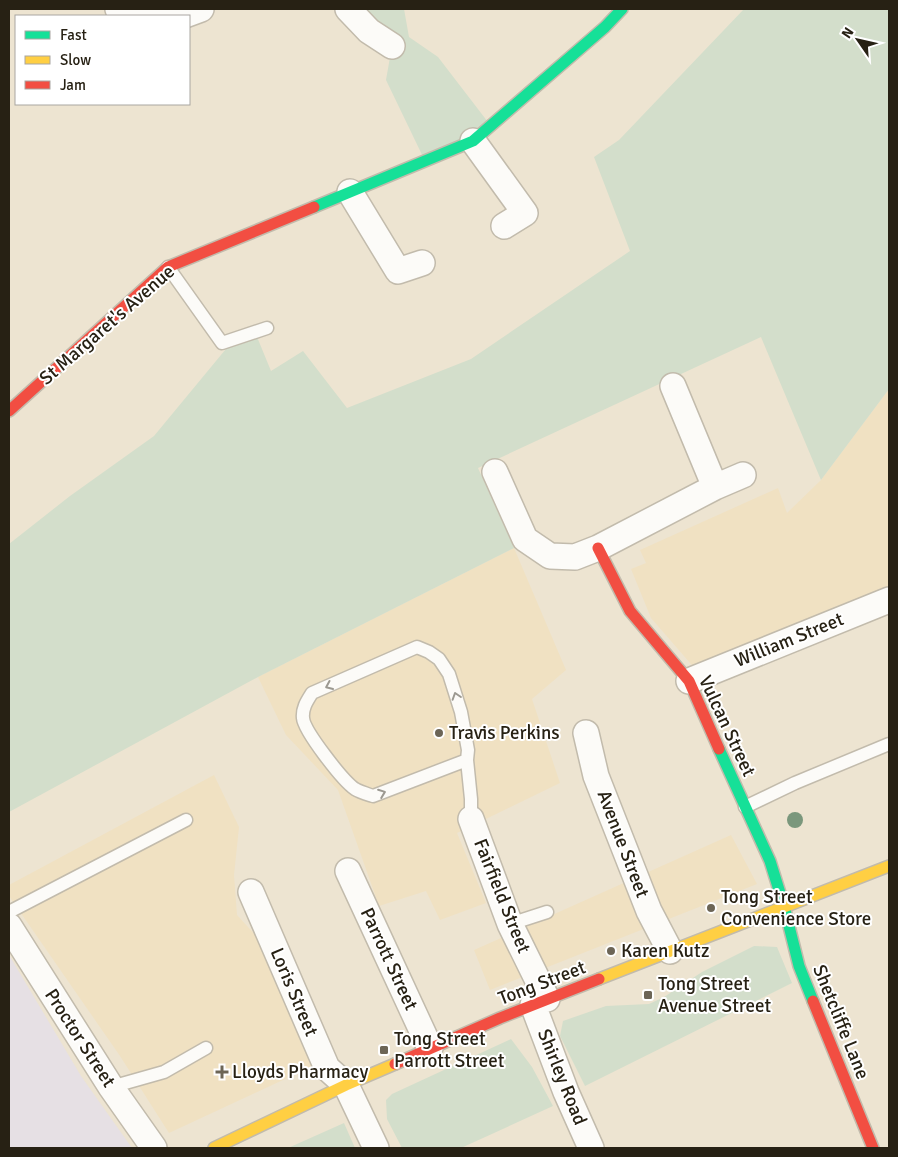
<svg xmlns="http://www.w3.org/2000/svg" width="898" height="1157" font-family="Signika,sans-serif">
  <rect width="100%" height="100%" fill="#ede4d1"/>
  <path fill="#f0e1c2" d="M889 389V608L710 686 651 618 631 569 646 563 640 550 778 488 787 513 821 480Z
    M514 548 566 670 532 699 560 783 457 833 486 903 440 920 426 891 379 906 338 790 286 735 258 677Z
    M214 775 239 827 234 875 237 915 259 939 313 1066 169 1133 120 1056 9 896V885Z
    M731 835 757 884 490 990 474 950Z"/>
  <path fill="#e6e0e4" d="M9 955 81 1076 132 1148H9Z"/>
  <path fill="#d3decb" d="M348 9H404L409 37 438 57 491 126 425 161 386 80 392 46Z
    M744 9H889V389L821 480 761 337 478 468 514 548 258 677 9 812V544L70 496 154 436 235 338 255 332 271 371 303 351 347 408 471 359 630 251 594 157 619 140Z
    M754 946 777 947 792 983 585 1086 560 1036 563 1021 606 1006 649 1004 664 997 702 972Z
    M511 1039 532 1067 553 1106 461 1148H402L387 1119 386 1100 392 1094Z
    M344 1123 355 1148H288Z"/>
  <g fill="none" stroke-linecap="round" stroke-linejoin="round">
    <defs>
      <path id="lane" d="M168 267 222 343 267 328
        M467 760 373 796C367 794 360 792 355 789 343 781 304 731 303 718 302 708 307 701 312 693L417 647 429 652 439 659 449 674 461 712 468 750 467 760 471 799V819
        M745 807 795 783 889 744
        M9 912 186 820
        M510 924 547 912
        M111 1087 164 1072 206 1048"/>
      <path id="street" d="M118 9 129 16H182L201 9
        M348 9 369 31 392 46
        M473 141 525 213 504 226
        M350 192 398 271 422 263
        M673 386 715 487
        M495 472 525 539 550 556 575 557 598 548 715 487 743 475
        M689 681 889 600
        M586 733 596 776 649 911 670 951
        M471 819 510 924 547 999
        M348 871 430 1048
        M251 892 327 1068 346 1085 376 1148
        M9 926 111 1087 154 1148
        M533 1005 566 1092 591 1148"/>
      <path id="fast" d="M314 207 473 141 605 27 622 9
        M719 749 770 861 784 906 799 966 813 1001"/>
      <path id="slow" d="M599 979 889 866
        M214 1148 346 1085 395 1064"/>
      <path id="jam" d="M9 411 168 267 314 207
        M598 548 630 611 689 681 719 749
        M813 1001 873 1148
        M395 1064 500 1018 599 979"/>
    </defs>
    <use href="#lane" stroke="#c2bbac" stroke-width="15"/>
    <use href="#street" stroke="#c2bbac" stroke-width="28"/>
    <use href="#fast" stroke="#c2bbac" stroke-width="14"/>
    <use href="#slow" stroke="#c2bbac" stroke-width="14"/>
    <use href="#jam" stroke="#c2bbac" stroke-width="14"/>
    <use href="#lane" stroke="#fcfbf8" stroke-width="12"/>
    <use href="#street" stroke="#fcfbf8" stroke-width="25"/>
    <use href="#fast" stroke="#16e098" stroke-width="11"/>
    <use href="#slow" stroke="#ffcf43" stroke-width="11"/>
    <use href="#jam" stroke="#f24e42" stroke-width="11"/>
  </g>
  <circle fill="#7a977c" cx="795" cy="820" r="8"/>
  <defs><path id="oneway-chevron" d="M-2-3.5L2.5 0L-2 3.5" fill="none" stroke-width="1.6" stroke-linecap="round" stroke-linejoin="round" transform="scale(1.25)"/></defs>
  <g stroke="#9c9991">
    <use href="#oneway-chevron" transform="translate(329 686) rotate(156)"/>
    <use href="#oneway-chevron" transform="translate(456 696) rotate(-108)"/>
    <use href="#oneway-chevron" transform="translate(382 793) rotate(-21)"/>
  </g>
  <g fill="#6c6556" stroke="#fff" stroke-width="2">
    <circle cx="439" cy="733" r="5"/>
    <circle cx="711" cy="908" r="5"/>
    <circle cx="611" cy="951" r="5"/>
    <rect x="643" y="990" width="10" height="10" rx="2.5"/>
    <rect x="379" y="1045" width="10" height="10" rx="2.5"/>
    <path d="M219.5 1064.5h5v5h5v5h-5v5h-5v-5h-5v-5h5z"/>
  </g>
  <g text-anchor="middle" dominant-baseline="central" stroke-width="4" stroke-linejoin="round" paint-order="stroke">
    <g font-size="19" fill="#272114" stroke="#fff">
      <text transform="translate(107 325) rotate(-41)">St Margaret's Avenue</text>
      <text transform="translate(789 640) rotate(-22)">William Street</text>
      <text transform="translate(727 726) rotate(65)">Vulcan Street</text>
      <text transform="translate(623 844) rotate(69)">Avenue Street</text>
      <text transform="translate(502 896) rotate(68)">Fairfield Street</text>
      <text transform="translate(389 959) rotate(65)">Parrott Street</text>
      <text transform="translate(542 983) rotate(-21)">Tong Street</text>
      <text transform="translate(294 992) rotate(67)">Loris Street</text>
      <text transform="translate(841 1022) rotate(68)">Shetcliffe Lane</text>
      <text transform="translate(80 1038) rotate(57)">Proctor Street</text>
      <text transform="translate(562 1077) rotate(68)">Shirley Road</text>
    </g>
    <g font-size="19" fill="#272114" stroke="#fff" text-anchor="start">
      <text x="449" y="733">Travis Perkins</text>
      <text x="721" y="897">Tong Street<tspan x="721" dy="22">Convenience Store</tspan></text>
      <text x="621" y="951">Karen Kutz</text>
      <text x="658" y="984">Tong Street<tspan x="658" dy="22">Avenue Street</tspan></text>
      <text x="394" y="1039">Tong Street<tspan x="394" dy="22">Parrott Street</tspan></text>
      <text x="232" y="1072">Lloyds Pharmacy</text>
    </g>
  </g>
  <rect width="898" height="1157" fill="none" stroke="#272114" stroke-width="20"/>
  <rect x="15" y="15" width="175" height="90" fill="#ffffff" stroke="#a9a6a1"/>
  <rect x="25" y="31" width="25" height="8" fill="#16e098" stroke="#a9a6a1"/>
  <text x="60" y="40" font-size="15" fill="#272114">Fast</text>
  <rect x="25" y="56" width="25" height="8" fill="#ffcf43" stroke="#a9a6a1"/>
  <text x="60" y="65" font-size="15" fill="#272114">Slow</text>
  <rect x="25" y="81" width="25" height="8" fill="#f24e42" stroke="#a9a6a1"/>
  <text x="60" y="90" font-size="15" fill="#272114">Jam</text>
  <g transform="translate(858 40) rotate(304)" stroke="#ffffff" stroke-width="4" paint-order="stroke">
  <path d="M0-4L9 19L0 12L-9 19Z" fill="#272114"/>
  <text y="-8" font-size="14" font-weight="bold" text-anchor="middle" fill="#272114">N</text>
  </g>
</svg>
